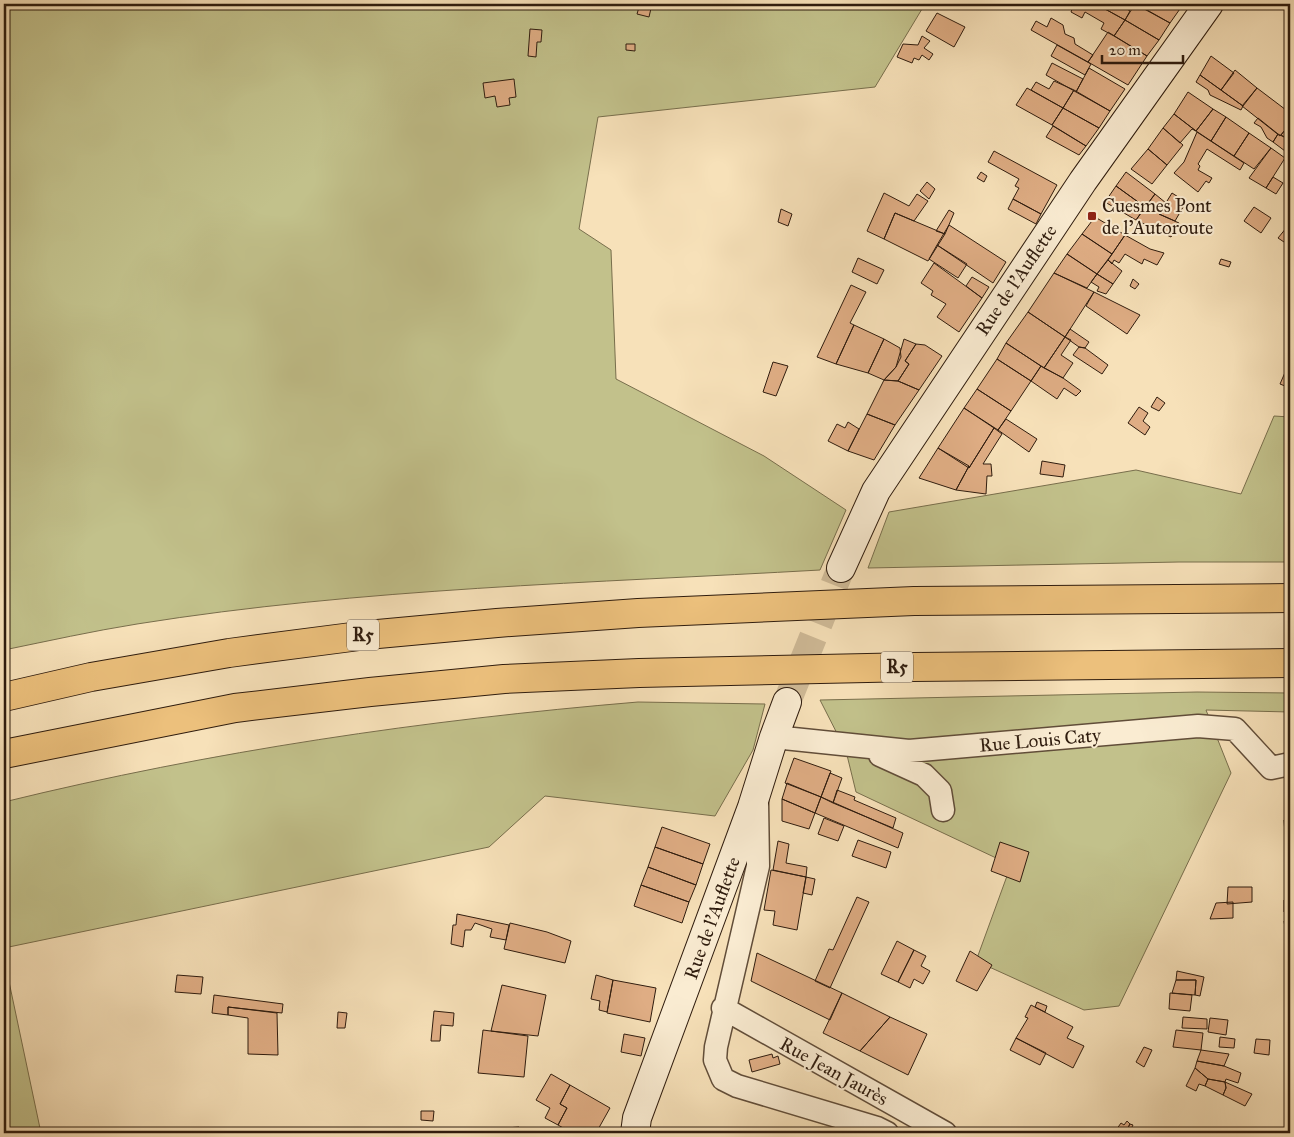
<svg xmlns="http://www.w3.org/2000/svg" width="1294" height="1137" font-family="'IM FELL Great Primer',serif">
  <rect width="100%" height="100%" fill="#f7e1b9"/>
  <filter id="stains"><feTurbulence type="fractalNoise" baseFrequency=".004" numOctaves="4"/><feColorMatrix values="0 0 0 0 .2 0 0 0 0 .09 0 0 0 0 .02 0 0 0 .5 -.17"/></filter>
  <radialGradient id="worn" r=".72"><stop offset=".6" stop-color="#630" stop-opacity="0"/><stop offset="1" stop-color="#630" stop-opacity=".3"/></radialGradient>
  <path fill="#c2c18b" stroke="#786e4c" d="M4 4H925L875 87 598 117 579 229 611 250 616 379 764 456 846 510 820 570C593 583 362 588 137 624 93 631 48 641 4 650Z
    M1274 416 1290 417V562H1179L868 568 889 512 1136 470 1241 494Z
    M1197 692 1290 693V712L1206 710 1231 773 1119 1006 1084 1010 976 961 1011 865 856 792 846 751 820 700Z
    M638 702 765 704 753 750 715 816 545 796 489 847 4 948V802C212 751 424 720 638 702Z
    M4 958 41 1133H4Z"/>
  <path fill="#dfad84" stroke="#2f1c0e" d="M640 4H652L649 17 637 14Z
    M1074 4H1096L1125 20 1114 36 1101 29 1104 23 1085 12 1082 18 1071 12Z
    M1096 4H1119L1130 11 1125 20Z
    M1135 4 1170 23 1159 40 1125 20Z
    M1141 4H1178L1182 6 1170 23 1140 6Z
    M937 13 965 27 954 47 926 31Z
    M1051 18 1063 25 1065 34 1074 38 1075 44 1093 55 1088 62 1031 30 1036 21 1047 27Z
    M1125 20 1159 40 1147 56 1114 36Z
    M530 29 542 30 541 42H537L536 57 528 56Z
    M1108 32 1147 56 1128 85 1088 62Z
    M922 36 930 41 924 48 933 54 929 60 922 55 919 60 914 58 912 63 897 57 903 44 918 45Z
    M626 44H635V51L626 50Z
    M1057 45 1091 64 1085 75 1051 56Z
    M1211 56 1234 73 1221 90 1200 75Z
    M1052 63 1083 79 1076 92 1046 75Z
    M1089 68 1125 89 1110 111 1076 92Z
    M1235 70 1257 88 1243 106 1221 90Z
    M1200 75 1243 106 1241 110 1210 95 1208 90 1196 82Z
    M514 79 516 97 509 98 510 105 497 107 495 96 485 98 483 83Z
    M1054 81 1074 90 1063 108 1031 90 1036 82 1049 89Z
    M1027 88 1063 108 1052 125 1016 105Z
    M1257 88 1290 113V124L1280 136 1242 106Z
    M1074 90 1110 111 1099 128 1063 108Z
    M1188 92 1213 109 1196 131 1174 114Z
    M1063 108 1099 128 1086 146 1052 125Z
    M1213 109 1226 117 1211 141 1196 131Z
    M1174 114 1196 131 1192 129 1180 143 1163 128Z
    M1226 117 1249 133 1234 156 1211 141Z
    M1258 118 1278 134 1273 142 1267 138 1261 127 1254 123Z
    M1290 124V140L1281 135Z
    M1053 126 1086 146 1079 155 1046 137Z
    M1163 128 1183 145 1167 165 1148 149Z
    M1197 132 1244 163 1240 170 1207 149 1198 164 1200 166 1198 170 1212 178 1209 183 1206 181 1198 192 1174 173 1184 162Z
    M1249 133 1271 148 1254 169 1234 156Z
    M1278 134 1290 140 1289 154 1273 142Z
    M1271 148 1285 158 1266 188 1249 178Z
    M1148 149 1167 165 1152 184 1131 169Z
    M994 151 1057 185 1041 214 1013 199 1019 188 1015 186 1019 179 988 162Z
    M981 172 987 176 984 182 977 178Z
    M1126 172 1155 194 1145 207 1116 186Z
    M1273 177 1283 183 1276 194 1266 188Z
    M927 182 935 189 929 199 920 191Z
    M1116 186 1145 207 1136 220 1105 202Z
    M884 193 909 206 917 194 928 201 914 221 895 213 884 239 867 231Z
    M1172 193 1186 202 1175 221 1159 214Z
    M1155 194 1166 203 1159 214 1179 223 1171 237 1136 220Z
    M1013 199 1041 214 1036 224 1008 209Z
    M1254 207 1271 218 1261 233 1244 221Z
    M781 209 792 214 788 226 778 222Z
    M949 210 954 213 945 234 936 231Z
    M895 213 945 234 928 261 884 239Z
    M1095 217 1125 235 1112 254 1082 234Z
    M949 225 1006 262 993 283 937 245Z
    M1287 227 1290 229V235L1284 242 1278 238Z
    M1082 234 1112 254 1097 274 1067 254Z
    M1125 235 1150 249 1164 253 1157 265 1144 259 1142 264 1125 254 1119 263 1114 260 1112 264 1108 260Z
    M937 245 967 264 958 278 929 259Z
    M1067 254 1097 274 1087 288 1054 273Z
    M858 258 884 270 877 284 852 272Z
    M1221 259 1231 262 1229 267 1219 264Z
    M1108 260 1122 271 1113 284 1097 274Z
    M934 263 982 298 959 332 937 317 946 304 931 295 933 291 921 283Z
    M1054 273 1094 292 1065 337 1028 312Z
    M1097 274 1113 284 1106 294 1097 291 1099 287 1091 282Z
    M972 277 989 287 982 298 966 286Z
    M1133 279 1139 284 1135 289 1130 286Z
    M851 285 866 292 850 323 854 325 836 364 817 357Z
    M1094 292 1140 315 1127 334 1086 306Z
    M1028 312 1065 337 1044 368 1006 343Z
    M854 325 884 339 868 373 836 364Z
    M1070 329 1089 342 1085 348 1079 347 1065 337Z
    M1065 337 1071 340 1061 355 1073 363 1063 378 1044 368Z
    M884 339 900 348 901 357 896 367 884 380 868 373Z
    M904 339 916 344 905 361 909 364 898 381 884 380 896 367Z
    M1006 343 1041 366 1031 381 997 359Z
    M916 344 925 345 942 356 919 390 898 381 909 364 905 361Z
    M1079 347 1085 348 1108 365 1102 374 1073 355Z
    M997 359 1031 381 1011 411 977 389Z
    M1290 361V388L1280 384Z
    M773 362 788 366 776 396 763 392Z
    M1041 366 1063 378 1081 391 1076 396 1064 388 1057 399 1031 381Z
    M884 380 898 381 919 390 895 425 867 414Z
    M977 389 1011 411 998 430 964 408Z
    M1157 397 1165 403 1159 411 1151 407Z
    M1139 407 1148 413 1143 421 1150 427 1145 435 1128 423Z
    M964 408 994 428 969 468 938 448Z
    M867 414 895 425 874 460 848 451Z
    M1006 419 1037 439 1029 452 998 430Z
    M848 422 859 429 848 451 828 441 837 424 845 428Z
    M994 428 1002 434 983 464H991L992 476H987L986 494 956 490 969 466V468Z
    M938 448 969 466 956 490 919 478Z
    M1042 461 1065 465 1063 477 1040 474Z
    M794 758 831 771 821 797 785 783Z
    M830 773 842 778 833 803 821 797Z
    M787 783 821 797 815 813 782 799Z
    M837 790 855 797 854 800 896 818 893 828 833 803Z
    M821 797 903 833 898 848 815 813Z
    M782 799 815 813 809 829 782 821Z
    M824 818 844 826 838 841 818 834Z
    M1290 819V833L1285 834 1284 820Z
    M662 827 710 844 703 864 655 847Z
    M858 840 891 852 886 868 852 856Z
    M778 841 789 844 786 863 807 867 806 877 773 870Z
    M1000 842 1029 852 1020 882 991 871Z
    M655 847 703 864 696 885 648 867Z
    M648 867 696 885 689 902 641 885Z
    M771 870 806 877 797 930 773 925 775 911 764 910Z
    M806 877 815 879 812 895 803 893Z
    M641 885 689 902 682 923 634 906Z
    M1228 887H1252V902L1227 904Z
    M857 897 869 902 830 988 815 981 829 949 833 950Z
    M1284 900H1290V912H1284Z
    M1233 902V918L1210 919 1216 903Z
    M457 914 509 925 506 940 490 937 492 929 475 923 471 930H465L463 947 451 944 453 925H456Z
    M1284 921H1290V928H1285Z
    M510 923 547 932 571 941 565 963 504 949Z
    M897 941 914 950 898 982 881 974Z
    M914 950 926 956 921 966 930 971 923 984 914 979 910 988 898 982Z
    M970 951 992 965 977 991 956 981Z
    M757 953 842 993 830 1020 751 981Z
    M1177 971 1204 977 1200 996 1195 995 1196 980H1176Z
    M177 975 203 977 201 994 175 992Z
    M596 975 613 980 607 1012 599 1010 600 1001 591 999Z
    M613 980 656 988 650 1022 607 1013Z
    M1176 980H1196L1195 995 1172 993Z
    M502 985 546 995 538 1036 491 1031Z
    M842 993 890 1017 860 1051 823 1033Z
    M1170 993 1192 995 1190 1011 1169 1009Z
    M214 995 283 1004 282 1013 228 1007V1015L212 1013Z
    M1037 1002 1047 1006 1045 1012 1035 1007Z
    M1031 1005 1073 1027 1067 1038 1084 1046 1073 1068 1016 1038 1028 1018 1025 1017Z
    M228 1007 277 1013 278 1055 248 1054V1018L228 1015Z
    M434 1011 454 1013 453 1026 441 1025 440 1041H431Z
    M338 1012 347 1013 345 1028H337Z
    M890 1017 927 1034 908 1075 860 1051Z
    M1183 1017 1207 1019V1029L1182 1028Z
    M1210 1018 1228 1020 1226 1035 1208 1032Z
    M483 1030 528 1036 524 1077 478 1073Z
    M1176 1030 1203 1033 1201 1050 1173 1047Z
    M624 1034 645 1038 641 1056 621 1052Z
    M1220 1037 1235 1039 1234 1048 1219 1047Z
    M1016 1038 1046 1053 1040 1065 1010 1050Z
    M1256 1039 1270 1040 1269 1055 1254 1053Z
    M1144 1047 1152 1050 1144 1067 1136 1062Z
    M1201 1050 1229 1054 1224 1066 1197 1061Z
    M772 1054 773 1058 778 1056 780 1064 752 1072 749 1060Z
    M1197 1061 1224 1066 1241 1073 1238 1083 1226 1079 1225 1082 1208 1079 1195 1068Z
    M1195 1068 1208 1079 1205 1086 1199 1084 1196 1091 1186 1086Z
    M551 1074 570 1085 560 1104 567 1108 558 1125 545 1118 550 1108 536 1100Z
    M1208 1079 1225 1082 1226 1088 1223 1095 1205 1086Z
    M1225 1082 1252 1094 1245 1106 1223 1095 1226 1088Z
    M570 1085 610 1108 596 1133H572L558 1125 567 1108 560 1104Z
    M421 1111H434L433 1121 421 1120Z
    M1127 1121 1130 1124 1125 1133H1114L1121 1123 1124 1125Z
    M1130 1124 1133 1125 1131 1129 1136 1133H1125Z
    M519 1127V1133H506V1128Z"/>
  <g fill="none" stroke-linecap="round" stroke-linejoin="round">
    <path stroke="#cfba97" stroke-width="28" stroke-dasharray="28 14" stroke-linecap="butt" d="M787 702 841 568"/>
    <defs>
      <path id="street" d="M774 737 909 751 1198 726 1235 729 1271 768 1290 764
        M880 755 924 775 940 791 943 810
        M757 802 758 866 716 1047 715 1060 723 1079 737 1086 877 1128 887 1133
        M723 1008 945 1133"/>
      <path id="secondary" d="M841 568 876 491 1083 181 1209 4
        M635 1133 637 1118 752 807 774 737 787 702"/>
      <path id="highway" d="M4 697 91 677 229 653 367 635 497 623 638 613 914 601 1290 598
        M4 754 235 708 370 692 504 679 639 673 914 667 1290 663"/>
    </defs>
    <use href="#street" stroke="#614d39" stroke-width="25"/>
    <use href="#secondary" stroke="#2f1c0e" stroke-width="30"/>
    <use href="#highway" stroke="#2f1c0e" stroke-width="30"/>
    <use href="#street" stroke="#faecd2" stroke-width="22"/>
    <use href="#secondary" stroke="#faecd2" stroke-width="28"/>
    <use href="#highway" stroke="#ecc07c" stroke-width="28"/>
  </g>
  <rect fill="#8f2418" stroke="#faecd2" stroke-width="2" x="1087" y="211" width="10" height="10" rx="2.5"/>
  <g text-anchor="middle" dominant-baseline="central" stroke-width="4" stroke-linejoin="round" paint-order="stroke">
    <g fill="#faecd2" stroke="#6c5a49" stroke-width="1">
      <rect x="347" y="619.5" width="32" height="31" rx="4"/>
      <rect x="881" y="651.5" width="32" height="31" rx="4"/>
    </g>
    <g font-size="18" font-weight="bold" fill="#2f1c0e">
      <text x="363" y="635">R5</text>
      <text x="897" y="667">R5</text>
    </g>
    <g font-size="19" fill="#2f1c0e" stroke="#faecd2" text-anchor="start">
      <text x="1102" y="205">Cuesmes Pont<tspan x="1102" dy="22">de l'Autoroute</tspan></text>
    </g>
    <g font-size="19" fill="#2f1c0e" stroke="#faecd2">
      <text transform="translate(1016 280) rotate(-56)">Rue de l'Auflette</text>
      <text transform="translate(1040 740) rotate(-5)">Rue Louis Caty</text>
      <text transform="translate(712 918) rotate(-70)">Rue de l'Auflette</text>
      <text transform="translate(834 1071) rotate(29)">Rue Jean Jaurès</text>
    </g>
  </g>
  <rect width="1294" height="1137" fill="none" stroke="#f7e1b9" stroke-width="20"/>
  <rect x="5" y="5" width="1284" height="1127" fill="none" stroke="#2f1c0e" stroke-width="2.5"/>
  <rect x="10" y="10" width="1274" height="1117" fill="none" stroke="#2f1c0e"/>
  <path d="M1102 55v8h81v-8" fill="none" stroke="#2f1c0e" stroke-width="2.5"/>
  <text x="1109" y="55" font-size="15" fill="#2f1c0e" stroke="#faecd2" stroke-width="4" paint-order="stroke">20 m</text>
  <rect width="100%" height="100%" filter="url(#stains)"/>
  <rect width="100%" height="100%" fill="url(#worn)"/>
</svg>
